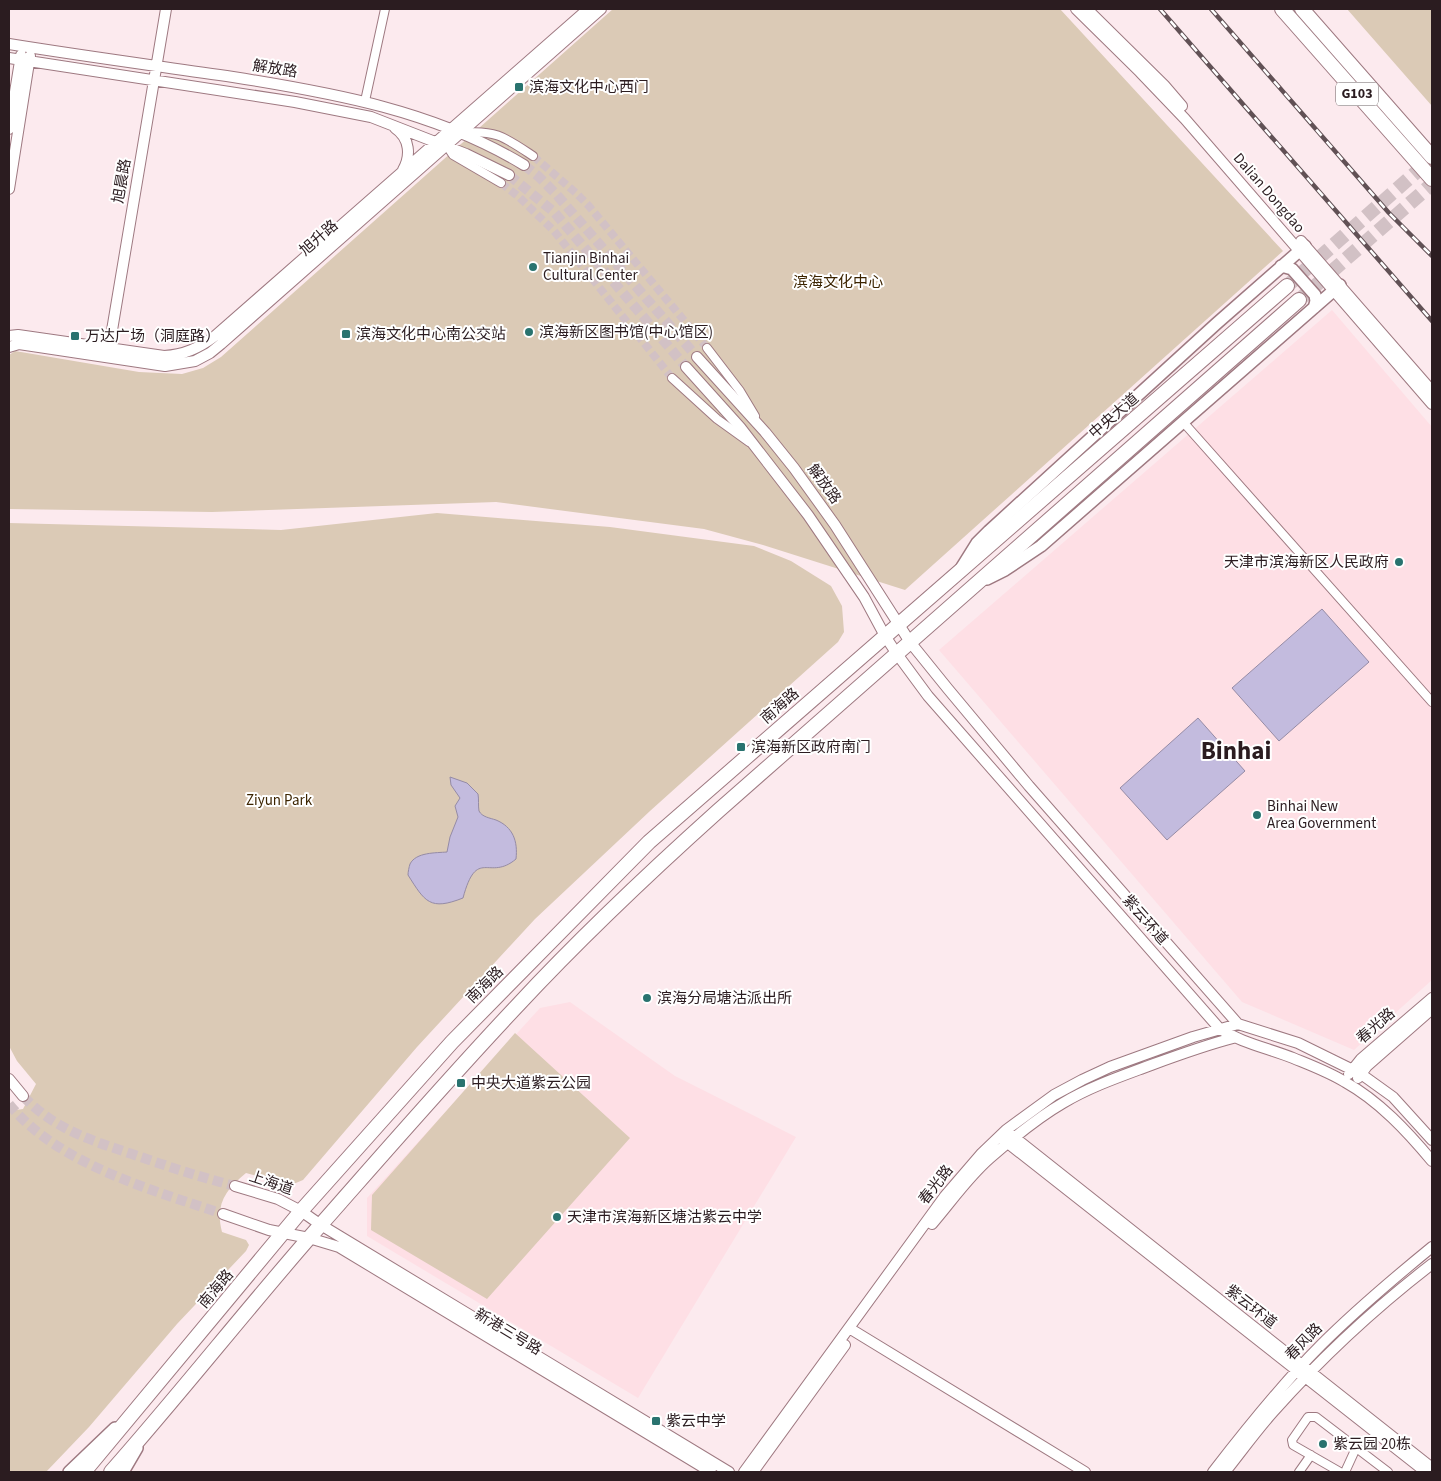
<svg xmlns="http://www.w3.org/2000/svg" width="1441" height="1481" font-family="'Source Sans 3','Noto Sans SC',sans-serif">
  <rect width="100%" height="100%" fill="#fceaee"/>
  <path fill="#fedfe5" d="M1332 310 1432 427V980L1354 1050 1242 1002 939 650Z
    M570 1002 675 1076 796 1137 638 1398 367 1236V1198L540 1008Z"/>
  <path fill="#dbcab6" d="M613 9H1060L1283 251 905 590 763 545 704 529 496 502 212 512 9 509V355L15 351 139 372 182 374 203 368 221 357Z
    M1347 9H1432V106Z
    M437 513 610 527 754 546 791 561 831 586 842 606 844 632 838 642 650 811 535 919 417 1047 303 1180 291 1185 246 1173C225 1190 215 1205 222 1232L246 1240 249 1245 246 1251 177 1324 89 1427 46 1472H9V1111L23 1109 36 1084 17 1061 9 1046V523L281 530Z
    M515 1033 630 1138 487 1299 371 1230 372 1195Z"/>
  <path fill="#c3bbde" stroke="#958ba5" d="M1322 609 1369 662 1279 741 1232 688Z
    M1198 718 1245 771 1167 840 1120 788Z
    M450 777 467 783 478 794C479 799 478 806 479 811 482 817 490 818 496 820 513 827 518 841 516 859 489 882 477 846 463 898 430 911 425 902 408 875 408 872 409 867 410 864 416 852 436 853 447 852L450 837 458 817 455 806 460 798 451 785Z"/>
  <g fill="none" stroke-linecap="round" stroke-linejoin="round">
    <path stroke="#d2c1c5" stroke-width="8" stroke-dasharray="8 4" stroke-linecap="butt" d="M533 156 576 193 588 205 707 348
      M501 183 519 197 554 231 672 378"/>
    <path stroke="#d2c1c5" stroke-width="10" stroke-dasharray="10 5" stroke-linecap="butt" d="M524 165 538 176 556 194 697 357
      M509 175 554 212 686 367
      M23 1096C54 1129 90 1140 132 1154 166 1166 200 1177 235 1186
      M9 1104C57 1164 152 1190 223 1214"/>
    <path stroke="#d2c1c5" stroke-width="14" stroke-dasharray="14 7" stroke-linecap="butt" d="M1287 286 1430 160
      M1299 300 1432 184"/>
    <defs>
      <path id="street" d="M365 101 385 9
        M461 133C495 129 506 138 533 156
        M447 146 453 155 501 183
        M707 348 740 391 755 416
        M672 378 717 419 749 442
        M1184 423 1432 702
        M1299 1472 1311 1455
        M1340 1472 1293 1445 1292 1440 1308 1417H1316L1388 1472
        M1345 1472 1356 1448"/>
      <path id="secondary" d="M1076 9 1140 72 1185 119 1432 404
        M1087 9 1164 85 1182 106
        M9 44C83 56 158 66 233 77 334 93 435 111 524 165
        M9 58 295 102 371 117 466 154 509 175
        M395 128C410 138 411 156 403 170
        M9 129 21 55
        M9 189 30 56
        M1301 241 1432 391
        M9 336 18 335 164 356C184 355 199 348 215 336L588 9
        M9 347 19 344 165 366 195 361 210 353 221 344 601 9
        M108 354 166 9
        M697 357 765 432 794 468 835 525 910 642 948 689 1029 786 1238 1024 1298 1043 1361 1074 1393 1097 1432 1140
        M686 367 740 427 808 515 864 597 885 636 897 654 928 696 1219 1028C1241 1043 1268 1048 1293 1058 1310 1065 1329 1072 1345 1082 1379 1101 1407 1131 1432 1161
        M1349 1074 1361 1059 1432 998
        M1358 1078 1367 1066 1432 1009
        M9 1079 23 1096
        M1010 1134 1432 1468
        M1004 1140 1426 1472
        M235 1186 278 1199 301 1211 321 1225 729 1472
        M223 1214 269 1230 309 1238 339 1247 711 1472
        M932 1224C951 1202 968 1177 990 1158 1013 1138 1037 1118 1063 1103 1088 1088 1116 1078 1143 1068 1173 1057 1202 1046 1233 1038
        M849 1328 1085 1472
        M744 1472 945 1196 982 1153 1006 1130 1054 1095 1082 1080 1110 1067 1193 1037 1238 1024
        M753 1472 845 1345
        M1213 1472C1247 1428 1282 1384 1321 1345 1356 1310 1394 1278 1432 1247
        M1225 1472C1241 1452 1256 1431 1273 1412 1321 1358 1375 1308 1432 1264"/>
      <path id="primary" d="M1281 266 1292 269 1315 295 1316 301 1314 308
        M962 567 977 543 989 531 1216 324 1305 246
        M987 579 1005 570 1041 546 1340 285
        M69 1472 115 1428
        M123 1472 137 1448"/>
      <path id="highway" d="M1282 9 1432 179
        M1302 9 1432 157
        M84 1472 301 1211 452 1042 649 842 1287 286
        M111 1472C179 1395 242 1315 309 1238 378 1160 446 1081 517 1006 581 937 649 873 718 811L1299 300"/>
    </defs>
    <use href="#street" stroke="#9e7981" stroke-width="10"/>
    <use href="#secondary" stroke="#9e7981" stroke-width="12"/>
    <use href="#primary" stroke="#9e7981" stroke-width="14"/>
    <use href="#highway" stroke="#9e7981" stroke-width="16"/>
    <use href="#street" stroke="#fff" stroke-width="8"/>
    <use href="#secondary" stroke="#fff" stroke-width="10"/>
    <use href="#primary" stroke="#fff" stroke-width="11"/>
    <use href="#highway" stroke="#fff" stroke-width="14"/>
    <defs>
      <path id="rail" d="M1160 9 1432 321
        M1211 9 1389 213 1432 256"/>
    </defs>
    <use href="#rail" stroke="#615155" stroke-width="4.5"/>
    <use href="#rail" stroke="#fff" stroke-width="2.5" stroke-dasharray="8" stroke-linecap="butt"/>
  </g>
  <g fill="#29736f" stroke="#fff" stroke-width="2">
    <rect x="514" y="82" width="10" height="10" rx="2.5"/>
    <circle cx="533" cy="267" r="5"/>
    <circle cx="529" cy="332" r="5"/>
    <rect x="341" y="329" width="10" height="10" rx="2.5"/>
    <rect x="70" y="331" width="10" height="10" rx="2.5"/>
    <circle cx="1399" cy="562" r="5"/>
    <rect x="736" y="742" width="10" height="10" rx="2.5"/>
    <circle cx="1257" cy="815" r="5"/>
    <circle cx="647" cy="998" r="5"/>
    <rect x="456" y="1078" width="10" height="10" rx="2.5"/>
    <circle cx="557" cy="1217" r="5"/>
    <rect x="651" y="1416" width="10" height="10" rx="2.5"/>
    <circle cx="1323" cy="1444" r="5"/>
  </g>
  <g text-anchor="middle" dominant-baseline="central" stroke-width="4" stroke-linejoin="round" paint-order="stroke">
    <rect fill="#fff" stroke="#6b6063" stroke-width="1" x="1336" y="82.5" width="42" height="23" rx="4"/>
    <g font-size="14" font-weight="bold" fill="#2b1c20">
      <text x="1357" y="94">G103</text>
    </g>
    <g font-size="15" fill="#2b1c20" stroke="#fff">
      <text transform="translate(275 69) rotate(9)">解放路</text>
      <text transform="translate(122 181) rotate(-80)">旭晨路</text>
      <text transform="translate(1269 193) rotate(49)">Dalian Dongdao</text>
      <text transform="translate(319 238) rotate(-41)">旭升路</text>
      <text transform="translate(1114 416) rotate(-41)">中央大道</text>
      <text transform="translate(824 484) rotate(54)">解放路</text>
      <text transform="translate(780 706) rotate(-41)">南海路</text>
      <text transform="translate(1145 920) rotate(49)">紫云环道</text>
      <text transform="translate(485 985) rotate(-45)">南海路</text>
      <text transform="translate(1376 1026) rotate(-41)">春光路</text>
      <text transform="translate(271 1183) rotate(19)">上海道</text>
      <text transform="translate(936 1185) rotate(-52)">春光路</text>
      <text transform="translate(216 1289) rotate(-50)">南海路</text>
      <text transform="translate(1251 1307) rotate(38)">紫云环道</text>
      <text transform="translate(508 1332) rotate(31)">新港三号路</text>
      <text transform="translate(1304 1342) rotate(-46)">春风路</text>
    </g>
    <g font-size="15" fill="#2b1c20" stroke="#fff" text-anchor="start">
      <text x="529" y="87">滨海文化中心西门</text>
      <text x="543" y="258">Tianjin Binhai<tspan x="543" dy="17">Cultural Center</tspan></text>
      <text x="539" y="332">滨海新区图书馆(中心馆区)</text>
      <text x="356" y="334">滨海文化中心南公交站</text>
      <text x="85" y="336">万达广场（洞庭路）</text>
      <text x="1389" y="562" text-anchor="end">天津市滨海新区人民政府</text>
      <text x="751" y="747">滨海新区政府南门</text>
      <text x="1267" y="806">Binhai New<tspan x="1267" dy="17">Area Government</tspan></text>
      <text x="657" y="998">滨海分局塘沽派出所</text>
      <text x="471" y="1083">中央大道紫云公园</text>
      <text x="567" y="1217">天津市滨海新区塘沽紫云中学</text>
      <text x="666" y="1421">紫云中学</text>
      <text x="1333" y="1444">紫云园 20栋</text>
    </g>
    <g font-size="15" fill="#3c2400" stroke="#fff">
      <text x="838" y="282">滨海文化中心</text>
      <text x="279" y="800">Ziyun Park</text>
    </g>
    <g font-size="25" font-weight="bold" fill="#2b1c20" stroke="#fff">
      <text x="1236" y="751">Binhai</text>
    </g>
  </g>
  <rect width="1441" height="1481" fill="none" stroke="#2b1c20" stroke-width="20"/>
</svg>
